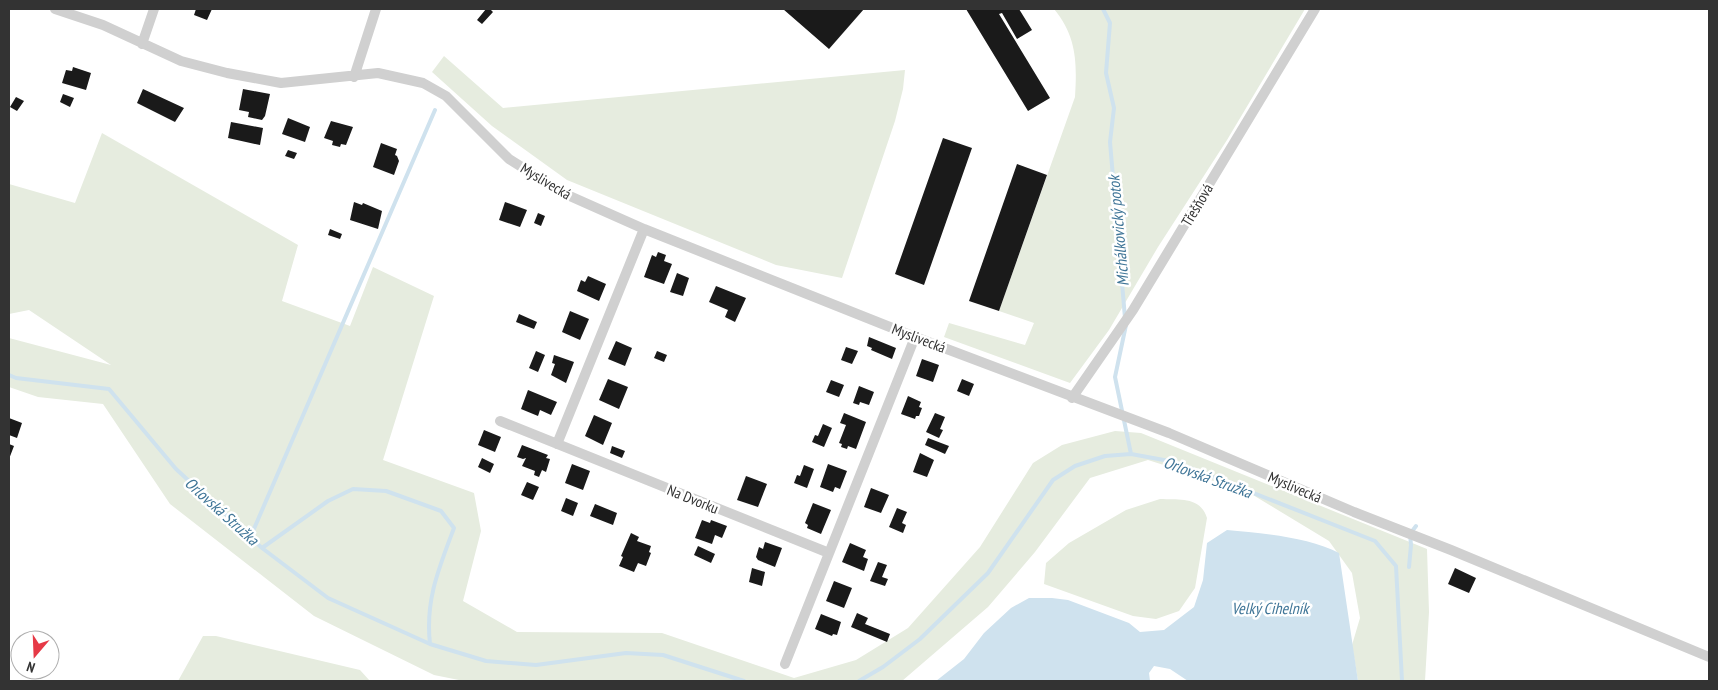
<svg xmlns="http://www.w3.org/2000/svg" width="1718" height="690" font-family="'PT Sans Narrow',sans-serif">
  <rect width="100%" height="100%" fill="#fff"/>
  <path fill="#e6ecdf" d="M1054 9H1305L1227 140 1158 247 1109 330 1070 383 944 337 949 323 1025 345 1034 323 999 311 1075 97C1077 63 1077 37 1054 9Z
    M444 56 503 108 905 70 903 89 895 121 842 278 776 265 567 180 492 126 432 72Z
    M102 133 298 245 282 301 350 326 373 267 434 296 383 460 474 493 481 531 463 601 517 632 662 633 794 678 856 660 908 628 980 547 1033 463 1062 445 1115 431 1141 433 1427 549 1429 612 1425 681H1358L1352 645 1360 618 1352 573 1329 541 1248 492 1148 460 1090 478 1035 552 988 607 902 681H464L434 675 314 616 170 504 103 404 38 397 9 387V338L111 365 29 310 9 314V184L75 203Z
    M1160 499C1179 500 1200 496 1207 518L1195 588 1179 611 1156 619 1133 616 1044 584 1046 563 1069 543 1126 510Z
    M203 636H216L360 670 370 681H178Z"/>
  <path fill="#cfe2ee" d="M1227 530C1261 533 1309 537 1339 553L1358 681H1188L1170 669 1154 666 1149 673 1150 681H936L964 659 984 633 1011 608 1029 598H1052L1068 600 1129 623 1140 632 1164 630 1194 607 1203 580 1207 543Z"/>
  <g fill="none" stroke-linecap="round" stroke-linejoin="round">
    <path stroke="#cfe2ee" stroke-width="4" d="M1103 9 1110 23 1106 73 1114 108 1110 142 1125 318
      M1126 325 1115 377 1131 454
      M9 375 16 378 109 389 176 469 262 548 328 501 353 489 386 491 441 511 454 528C439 568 425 600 430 644L486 661 536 665 626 653 663 655 744 681
      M250 538 435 110
      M262 548 328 598 430 644
      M1409 567 1411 545 1410 534 1416 526
      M859 681 883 667 920 639 988 573 1053 480 1075 466 1105 456 1131 454 1175 462 1375 541 1396 566 1402 681"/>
  </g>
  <path fill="#1a1a1a" d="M196 9H212L207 20 194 15Z
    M486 9H490L493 12 482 24 477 20Z
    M783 9H864L829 49Z
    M966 9H1019L1032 30 1017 39 1002 13 999 14 1050 98 1028 111Z
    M73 67 91 73 86 90 62 83 66 70 72 71Z
    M143 89 184 108 175 122 137 103Z
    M243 89 270 94 265 116 262 120 248 117 249 112 239 110Z
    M63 94 74 98 70 107 60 102Z
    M16 97 24 101 17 111 10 107Z
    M288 118 310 127 305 142 282 134Z
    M331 121 353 127 346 145 341 144 340 147 332 145 333 141 324 138Z
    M231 122 263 128 260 145 228 138Z
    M943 138 972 148 924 285 895 274Z
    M381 143 397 149 395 155 397 156 399 161 394 175 373 167Z
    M288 150 297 153 294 159 285 156Z
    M1017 164 1047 175 999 311 969 301Z
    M354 202 362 205 363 203 382 211 378 229 350 220Z
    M505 202 527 210 520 227 499 220Z
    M538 213 545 216 541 226 534 223Z
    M330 229 342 234 340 239 328 235Z
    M658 252 666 255 664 261 672 264 664 284 644 277 652 255 656 257Z
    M677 273 689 278 683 296 670 292Z
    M588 276 606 284 599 301 577 291 581 280 585 282Z
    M716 286 746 298 735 322 725 317 728 310 709 302Z
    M570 311 589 319 580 340 562 332Z
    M519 314 537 322 534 329 516 322Z
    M869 337 896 348 892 359 871 350 872 348 867 346Z
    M616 341 632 348 625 366 608 359Z
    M846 347 858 351 852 364 841 360Z
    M536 351 545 355 538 372 529 368Z
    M657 351 667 355 664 362 654 358Z
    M554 355 574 362 566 383 551 375 555 364 552 363Z
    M922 359 939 365 933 382 916 376Z
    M608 379 628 387 619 409 599 400Z
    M962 379 974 384 969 396 957 391Z
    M831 380 844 385 839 397 826 392Z
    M859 386 874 392 869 405 860 402 859 405 853 403Z
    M528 390 557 402 551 415 540 410 538 416 521 409Z
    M908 396 921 402 919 407 922 408 919 416H916L915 419 901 414Z
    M844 413 866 422 856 449 848 446 847 449 841 447 842 444 839 443 846 425 840 423Z
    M935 413 945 417 940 429 943 430 939 438 926 432Z
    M594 415 612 423 603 445 585 436Z
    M9 418 22 423 17 438 9 435Z
    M823 424 832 428 824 447 812 442 815 435 818 436Z
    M484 430 501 437 495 452 478 445Z
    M928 438 949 446 945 454 925 445Z
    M9 444 14 446 9 459Z
    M522 445 548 455 546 458 550 459 546 472 542 470 539 477 534 475 535 471 522 466 526 458 523 459 517 457Z
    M612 446 625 451 622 458 610 453Z
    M920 453 934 460 927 477 913 472Z
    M482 458 494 464 490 473 478 467Z
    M572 464 590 471 583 490 565 483Z
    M828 464 847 471 840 489 835 487 833 492 820 487Z
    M804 465 814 469 807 488 794 483 797 475 800 476Z
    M746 476 767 484 758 507 737 500Z
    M527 482 539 487 533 500 521 495Z
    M871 488 889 495 881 513 864 507Z
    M566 498 578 503 573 516 561 511Z
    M813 503 831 510 821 534 807 528 808 525 805 523Z
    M595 504 617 513 613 525 590 516Z
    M897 508 907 512 902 523 906 525 903 533 889 527Z
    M702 520 710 523 711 520 727 526 722 538 715 535 712 544 695 538Z
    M631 533 639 537 637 541 651 546 649 552 651 553 646 566 638 563 634 572 619 566 623 557 621 556Z
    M765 542 782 548 775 567 758 560 756 557 759 547 763 549Z
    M850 543 866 550 863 557 868 559 864 571 842 562Z
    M698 546 715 554 711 563 694 555Z
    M878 562 887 565 882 577 888 579 885 586 870 581Z
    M752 568 765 572 762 586 749 582Z
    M1455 568 1476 578 1469 593 1448 584Z
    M834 581 852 588 844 608 826 601Z
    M857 613 868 618 865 624 890 634 887 642 851 627Z
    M821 614 841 622 837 635 833 634 832 636 815 629Z"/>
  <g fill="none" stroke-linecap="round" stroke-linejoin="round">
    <path stroke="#d0d0d0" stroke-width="10" d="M55 9 103 25 181 61 227 73 281 83 378 73 423 83 446 96 509 159 563 193 644 229 915 337 1169 433 1354 512 1451 550 1709 657
      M142 44 154 9
      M354 77 376 9
      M1072 398 1133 310 1315 9
      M500 421 829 553
      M557 444 644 229
      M785 664 915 337"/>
  </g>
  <g text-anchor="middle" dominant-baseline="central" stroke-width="5" stroke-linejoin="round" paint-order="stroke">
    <g font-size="15" fill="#333" stroke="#fff">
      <text transform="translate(546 181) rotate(31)">Myslivecká</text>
      <text transform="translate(1197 205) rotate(-59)">Třešňová</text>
      <text transform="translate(919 338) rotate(21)">Myslivecká</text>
      <text transform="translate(1295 487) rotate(23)">Myslivecká</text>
      <text transform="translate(693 499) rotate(22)">Na Dvorku</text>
    </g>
    <g font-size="16" font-style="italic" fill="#3f7597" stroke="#fff">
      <text transform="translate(1118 231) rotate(-95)">Michálkovický potok</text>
      <text transform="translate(1208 477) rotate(20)">Orlovská Stružka</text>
      <text transform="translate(222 511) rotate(42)">Orlovská Stružka</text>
      <text x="1270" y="608">Velký Cihelník</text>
    </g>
  </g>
  <rect width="1718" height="690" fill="none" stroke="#333333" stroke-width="20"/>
  <g transform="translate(35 655) rotate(199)"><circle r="24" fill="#ffffff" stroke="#adadad"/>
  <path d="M0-4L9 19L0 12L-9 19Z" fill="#e63946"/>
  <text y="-8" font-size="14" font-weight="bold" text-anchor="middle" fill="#333333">N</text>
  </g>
</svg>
